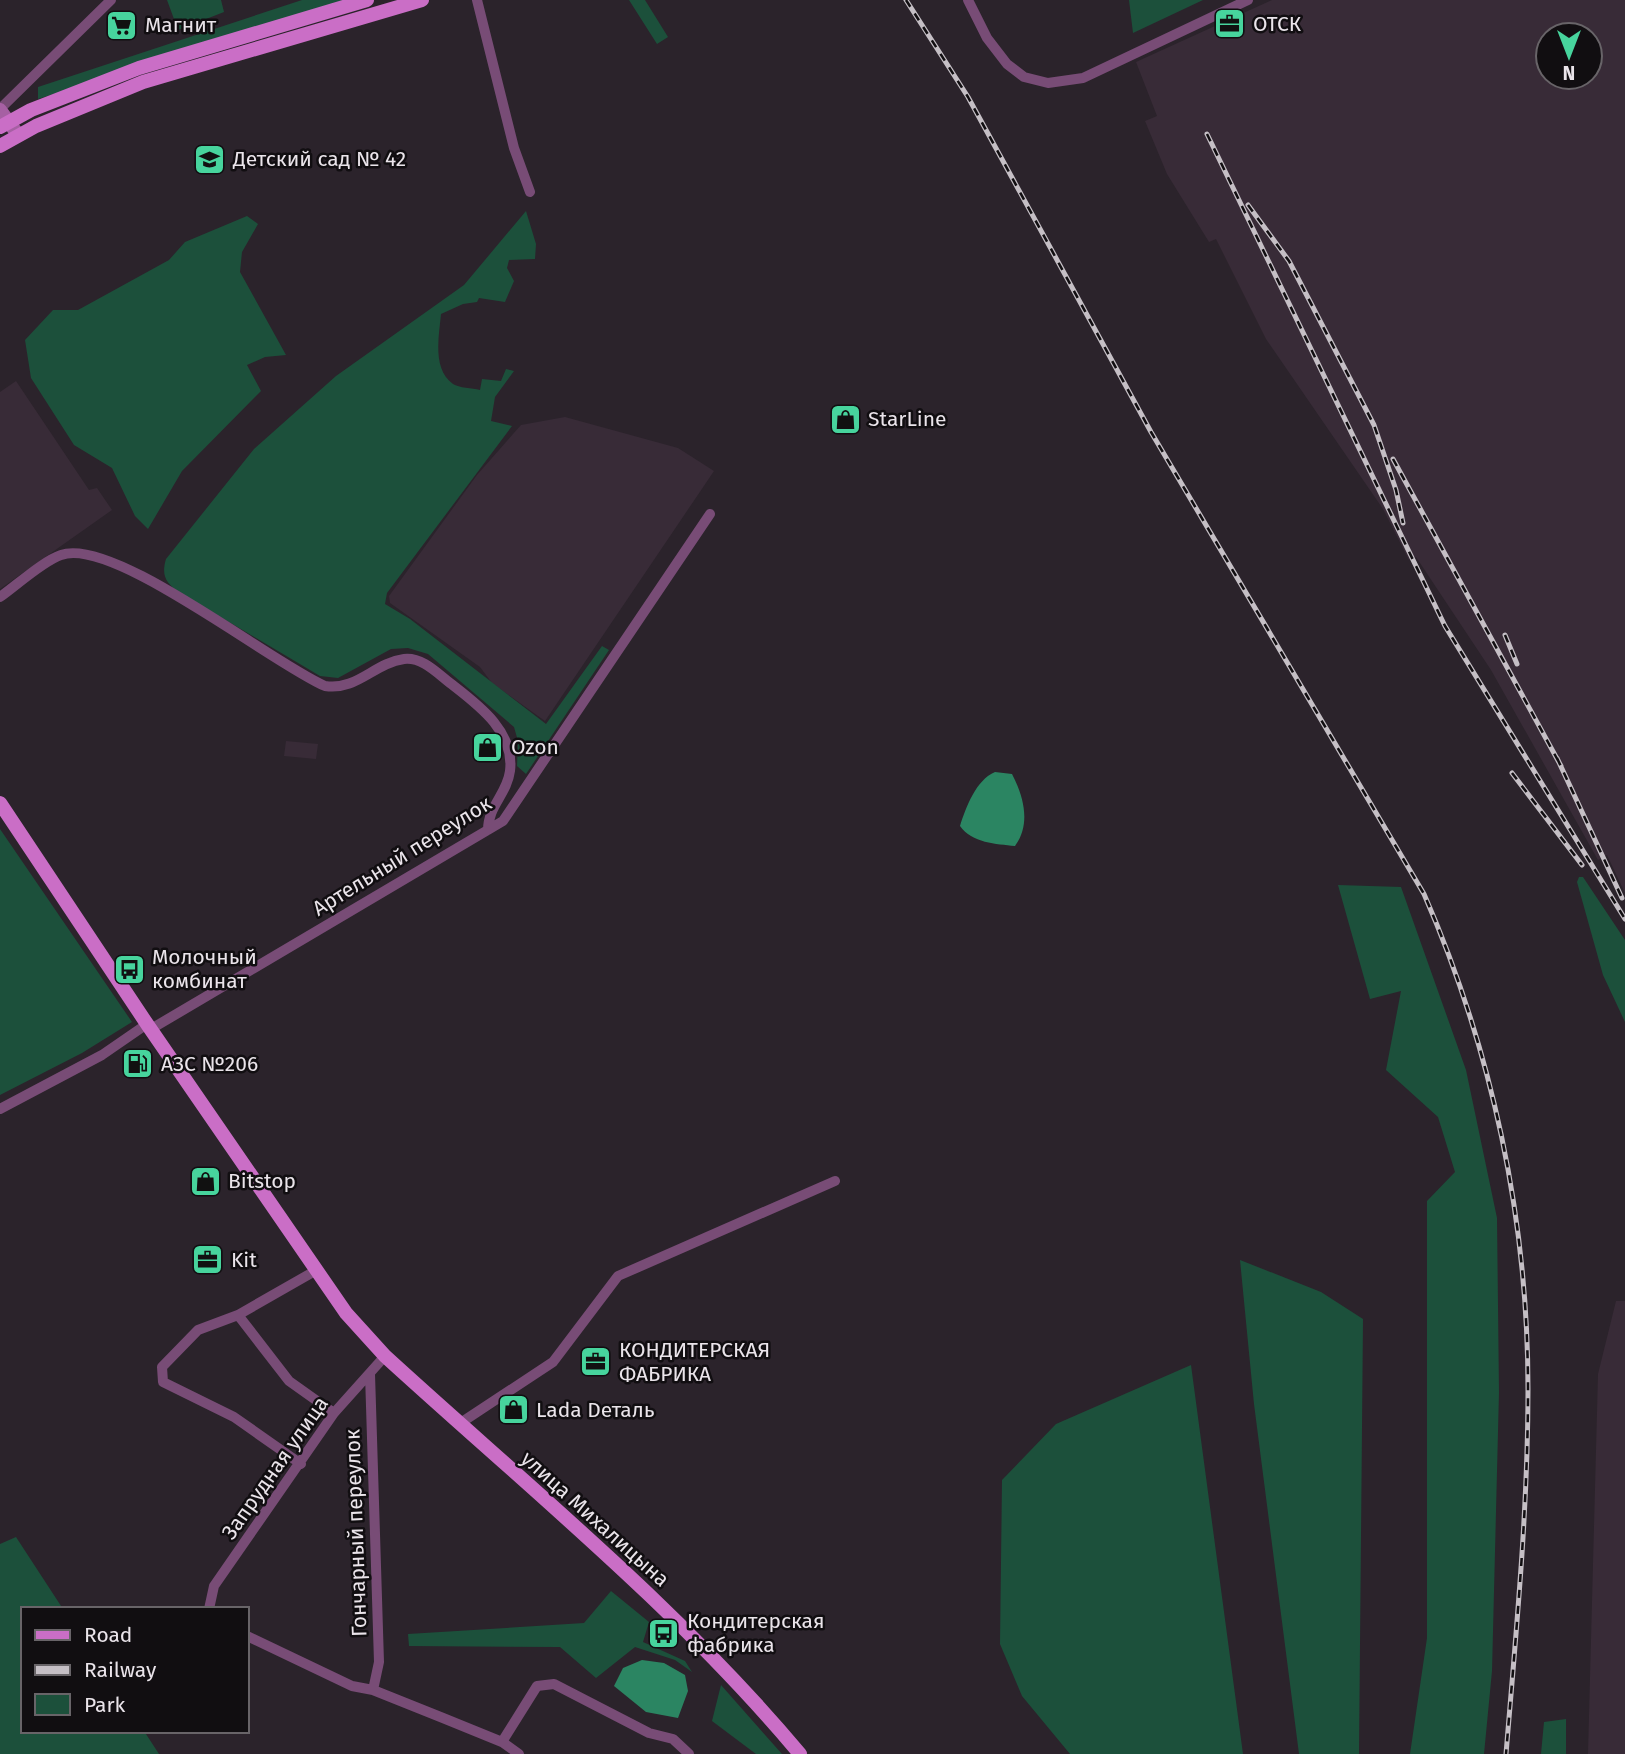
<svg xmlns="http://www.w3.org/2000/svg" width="1625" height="1754" font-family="'Fira Sans',sans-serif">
  <rect width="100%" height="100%" fill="#2b232b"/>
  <path fill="#382b37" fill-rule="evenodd" d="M1272 0H1625V893L1607 855 1598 860 1491 670 1416 557 1409 560 1383 509 1266 339 1216 239 1209 242 1167 174 1145 121 1157 116 1136 62ZM1590 35V77H1548V35Z
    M16 381 89 490 97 488 112 510 0 589V392Z
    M565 417 678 448 714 471 545 721 492 683 480 667 390 603 389 596 477 475 521 425Z
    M286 741 318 744 316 759 284 756Z
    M1616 1301H1625V1754H1588L1598 1374Z"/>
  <path fill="#1c503b" d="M167 0H221L224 12 178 30Z
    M302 0H348L38 99V87Z
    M629 0H645L668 37 657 44Z
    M1129 0H1203L1133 33Z
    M526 211 536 244 535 259 509 260 507 268 514 281 505 302 479 298 477 302 463 304 441 314C439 336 432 369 453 384 459 388 472 388 480 390L482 379 501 381 506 369 514 371 495 397 491 421 512 426 387 593 385 604 410 619 546 724 602 646 609 650 526 774 517 766 518 741 514 727 428 654 408 648 391 649 338 678 320 676 180 593C166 583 161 576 166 559L254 449 336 376 464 285Z
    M247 216 258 224 242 252 240 272 286 355 265 357 247 365 261 391 182 471 148 529 135 516 112 468 74 445 31 378 25 340 53 310H78L169 260 185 242Z
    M0 829 132 1022 82 1053 0 1095Z
    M1579 877H1583L1625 940V1022L1603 975 1577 882Z
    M1338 885 1401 887 1466 1070 1497 1218 1499 1392 1492 1671 1484 1754H1410L1427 1638V1201L1455 1172 1438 1117 1386 1070 1401 991 1370 999Z
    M1240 1260 1321 1292 1363 1319 1359 1754H1299L1254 1404Z
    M1191 1365 1243 1754H1070L1022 1696 1000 1644 1002 1480 1056 1424Z
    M16 1537 63 1609H23V1731H144L159 1754H0V1544Z
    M611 1591 649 1622 643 1642 685 1661 692 1672 675 1660 635 1647 596 1678 560 1647 409 1646 408 1634 584 1623Z
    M721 1685 782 1754H756L712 1721Z
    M1566 1719V1754H1541L1544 1722Z"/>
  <path fill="#2b8562" d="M995 772 1012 774C1024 797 1031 824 1015 846 996 844 972 843 960 826 966 807 976 780 995 772Z
    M642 1660 664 1663 685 1675 688 1691 678 1718 646 1712 614 1686 623 1668Z"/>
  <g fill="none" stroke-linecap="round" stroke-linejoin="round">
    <path stroke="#784c76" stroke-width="10" d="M477 0 514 148 530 192
      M968 0 987 38 1007 64 1024 77 1048 83 1083 78 1248 0
      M0 109 111 0
      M0 597C17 585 43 561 61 555 113 536 271 663 325 686 357 691 374 663 404 659 422 657 436 672 450 683 477 704 515 731 510 771 507 794 488 806 488 830
      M151 1029 503 821 710 514
      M0 1109 102 1055 147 1024
      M238 1315 289 1381 334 1413
      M370 1374 379 1662 373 1690
      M459 1424 553 1362 618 1276 835 1181
      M301 1464 234 1417 163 1382 162 1367 198 1330 238 1315 315 1271
      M209 1609 214 1586 334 1413 385 1356
      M247 1636 352 1686 373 1690 443 1718 502 1742 519 1754
      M502 1742 537 1686 554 1684 649 1733 673 1739 689 1754"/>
    <path stroke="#a660a3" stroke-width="14" d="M0 110 16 132"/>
    <path stroke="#ca6ec6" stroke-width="14" d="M0 127 31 110 139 68 367 0
      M0 146 36 126 143 82 422 0
      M0 803 147 1024 346 1313 385 1356C526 1485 677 1607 800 1754"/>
    <defs>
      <path id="rail" d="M906 0 968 97 1151 432 1424 894C1492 1050 1528 1219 1528 1389 1528 1511 1516 1633 1506 1754
        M1207 134 1445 626 1625 919
        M1248 205 1289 261 1374 425 1396 490 1403 523
        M1393 459 1561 766
        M1505 635 1517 664
        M1557 758 1622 898
        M1512 773 1582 865"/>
    </defs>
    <use href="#rail" stroke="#c5bfc5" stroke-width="5"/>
    <use href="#rail" stroke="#110e11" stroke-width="2.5" stroke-dasharray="8" stroke-linecap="butt"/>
  </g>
  <defs>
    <symbol id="office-square" viewBox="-11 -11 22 22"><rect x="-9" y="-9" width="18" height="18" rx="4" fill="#47d49d" stroke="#110e11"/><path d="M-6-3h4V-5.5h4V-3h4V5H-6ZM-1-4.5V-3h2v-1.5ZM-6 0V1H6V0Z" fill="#111"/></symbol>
    <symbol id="supermarket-square" viewBox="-11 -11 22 22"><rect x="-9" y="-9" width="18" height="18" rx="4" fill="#47d49d" stroke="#110e11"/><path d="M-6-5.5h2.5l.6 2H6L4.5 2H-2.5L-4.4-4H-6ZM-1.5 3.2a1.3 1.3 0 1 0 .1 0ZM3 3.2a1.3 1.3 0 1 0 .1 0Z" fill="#111"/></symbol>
    <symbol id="school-square" viewBox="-11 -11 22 22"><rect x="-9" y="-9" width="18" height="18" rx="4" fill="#47d49d" stroke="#110e11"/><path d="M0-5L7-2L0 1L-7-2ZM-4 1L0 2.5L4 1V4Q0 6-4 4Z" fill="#111"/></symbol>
    <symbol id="shop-square" viewBox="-11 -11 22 22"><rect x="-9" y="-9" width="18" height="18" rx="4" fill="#47d49d" stroke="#110e11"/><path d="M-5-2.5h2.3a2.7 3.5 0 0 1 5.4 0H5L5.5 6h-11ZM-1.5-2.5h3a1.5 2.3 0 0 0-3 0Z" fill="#111"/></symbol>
    <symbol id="bus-square" viewBox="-11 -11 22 22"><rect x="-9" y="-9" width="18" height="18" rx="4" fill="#47d49d" stroke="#110e11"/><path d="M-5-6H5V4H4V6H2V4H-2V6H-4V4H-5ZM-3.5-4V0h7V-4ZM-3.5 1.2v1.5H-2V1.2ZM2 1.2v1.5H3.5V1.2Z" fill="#111"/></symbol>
    <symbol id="fuel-square" viewBox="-11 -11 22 22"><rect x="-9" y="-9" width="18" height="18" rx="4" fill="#47d49d" stroke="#110e11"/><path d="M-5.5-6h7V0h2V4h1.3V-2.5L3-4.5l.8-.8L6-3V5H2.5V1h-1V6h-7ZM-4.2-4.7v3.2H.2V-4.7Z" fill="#111"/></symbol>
  </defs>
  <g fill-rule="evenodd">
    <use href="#office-square" x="1212" y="6" width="35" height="35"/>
    <use href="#supermarket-square" x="104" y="8" width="35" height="35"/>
    <use href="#school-square" x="192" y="142" width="35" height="35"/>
    <use href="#shop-square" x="828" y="402" width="35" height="35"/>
    <use href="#shop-square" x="470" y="730" width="35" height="35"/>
    <use href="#bus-square" x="112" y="952" width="35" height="35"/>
    <use href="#fuel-square" x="120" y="1046" width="35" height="35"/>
    <use href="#shop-square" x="188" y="1164" width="35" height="35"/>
    <use href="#office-square" x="190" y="1242" width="35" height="35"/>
    <use href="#office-square" x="578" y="1344" width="35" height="35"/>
    <use href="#shop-square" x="496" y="1392" width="35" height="35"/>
    <use href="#bus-square" x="646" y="1616" width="35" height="35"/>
  </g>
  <g text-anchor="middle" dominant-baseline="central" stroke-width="5" stroke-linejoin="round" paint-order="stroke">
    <g font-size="21" fill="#eae4ea" stroke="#110e11" text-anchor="start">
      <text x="1253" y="24">ОТСК</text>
      <text x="145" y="25">Магнит</text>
      <text x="233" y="159">Детский сад № 42</text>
      <text x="868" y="419">StarLine</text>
      <text x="511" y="747">Ozon</text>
      <text x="152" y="957">Молочный<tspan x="152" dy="24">комбинат</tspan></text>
      <text x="161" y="1064">АЗС №206</text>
      <text x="228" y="1181">Bitstop</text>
      <text x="231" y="1260">Kit</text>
      <text x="619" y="1350">КОНДИТЕРСКАЯ<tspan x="619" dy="24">ФАБРИКА</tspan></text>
      <text x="536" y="1410">Lada Dеталь</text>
      <text x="687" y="1621">Кондитерская<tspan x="687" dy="24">фабрика</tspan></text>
    </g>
    <g font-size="21" fill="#eae4ea" stroke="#110e11">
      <text transform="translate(402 856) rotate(-32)">Артельный переулок</text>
      <text transform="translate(275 1468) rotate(-55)">Запрудная улица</text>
      <text transform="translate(595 1519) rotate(42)">улица Михалицына</text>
      <text transform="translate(356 1533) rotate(-92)">Гончарный переулок</text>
    </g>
  </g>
  <rect x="21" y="1607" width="228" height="126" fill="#110e11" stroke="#686468" stroke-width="2"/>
  <rect x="35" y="1630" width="35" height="10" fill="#ca6ec6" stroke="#686468" stroke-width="2"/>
  <text x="84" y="1642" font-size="21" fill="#eae4ea">Road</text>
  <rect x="35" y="1665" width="35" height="10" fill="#c5bfc5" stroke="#686468" stroke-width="2"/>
  <text x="84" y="1677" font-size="21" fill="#eae4ea">Railway</text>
  <rect x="35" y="1694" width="35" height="21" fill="#1c503b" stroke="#686468" stroke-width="2"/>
  <text x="84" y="1712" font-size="21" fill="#eae4ea">Park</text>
  <g transform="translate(1569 56) rotate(180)"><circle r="33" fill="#110e11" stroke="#686468" stroke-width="2"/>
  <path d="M0-5L12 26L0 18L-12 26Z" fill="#47d49d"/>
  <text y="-10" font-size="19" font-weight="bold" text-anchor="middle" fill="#eae4ea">N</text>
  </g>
</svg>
